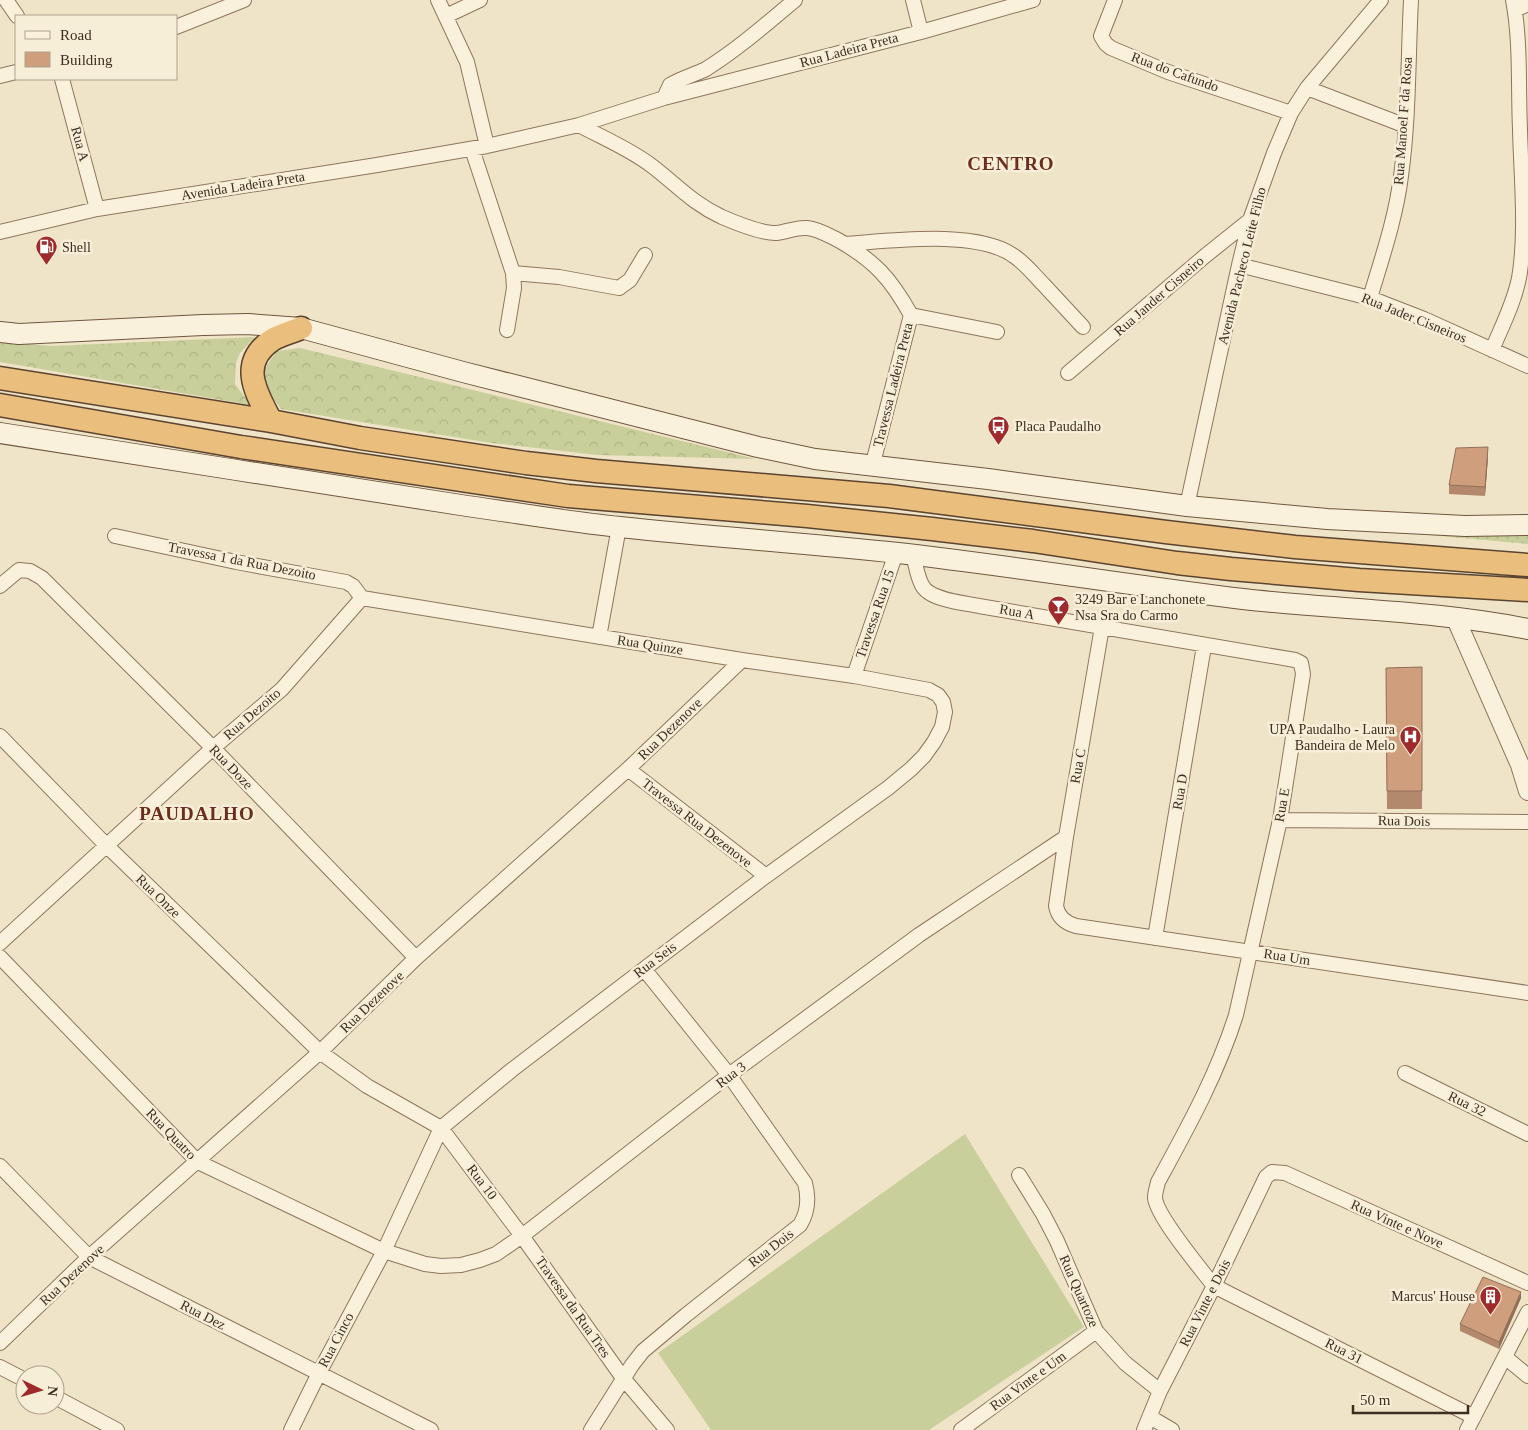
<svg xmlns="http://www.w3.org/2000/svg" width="1528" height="1430" font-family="Georgia,serif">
  <defs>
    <pattern id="grass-dots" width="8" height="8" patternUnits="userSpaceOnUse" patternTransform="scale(1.25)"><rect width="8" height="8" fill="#c9cf9b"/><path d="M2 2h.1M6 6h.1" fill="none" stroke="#aeb285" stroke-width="1.8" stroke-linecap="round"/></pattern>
    <pattern id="forest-crowns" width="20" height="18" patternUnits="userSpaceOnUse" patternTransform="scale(1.25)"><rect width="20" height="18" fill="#c9cf9b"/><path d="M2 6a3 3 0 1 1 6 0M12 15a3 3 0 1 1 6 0" fill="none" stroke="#aeb285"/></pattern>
  </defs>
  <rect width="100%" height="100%" fill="#f0e4c8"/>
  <path fill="url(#grass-dots)" d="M1428 535 1528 536V544Z"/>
  <path fill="url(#forest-crowns)" d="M255 337 240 353 236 363 235 384 251 405 0 362V342L52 346Z
    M300 348 756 459 597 455 485 442 281 409 262 383 267 365 277 351Z"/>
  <path fill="#c9cf9b" d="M965 1134 1084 1327 929 1430H711L658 1353Z"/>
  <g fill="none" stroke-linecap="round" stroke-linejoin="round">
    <defs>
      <path id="minor" d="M6 0 17 16
        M438 0 467 62 487 146
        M913 0 921 32
        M1115 0 1101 36 1106 44 1111 48 1168 72 1291 113
        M1515 10 1528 4
        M446 16 480 0
        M176 27 244 0
        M0 76 16 72
        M62 79 97 209
        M1307 88 1406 126
        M664 98 921 32 1033 0
        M579 125 664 98 670 85C681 78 694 75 706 69 738 49 766 24 795 0
        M472 149 513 273 514 288 507 330
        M0 232 97 209 377 165 487 146 579 125C603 138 630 149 652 166 677 185 692 203 722 217 736 223 762 234 777 233 787 232 796 227 807 228 818 229 828 235 838 240 875 261 891 279 911 315L872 467
        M845 244C889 241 977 229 1014 256 1026 264 1034 275 1044 285 1057 299 1070 313 1083 327
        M1239 265 1370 298 1424 319 1528 366
        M513 273 559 277 619 288 630 280 645 255
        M1370 298C1382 258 1396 217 1401 176 1409 118 1408 58 1411 0
        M911 315 997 332
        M1492 350C1502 326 1514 303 1519 278 1527 232 1521 176 1520 129 1518 87 1521 42 1513 0
        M1068 373 1205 256 1250 220
        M1187 506 1239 265 1250 220 1274 153 1291 113 1307 88 1381 0
        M115 536 236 562 346 582 353 586 362 598
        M913 555C916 565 917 576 922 585 929 600 964 603 979 606L1295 660 1301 663 1303 674 1280 820 1236 1015C1217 1075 1188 1127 1158 1182 1157 1187 1155 1192 1155 1198 1157 1217 1201 1269 1214 1286L1474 1417
        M0 586 19 570 30 571 42 578 213 748 416 958
        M1102 627 1066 837 1056 906C1058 917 1065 923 1076 926L1528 993
        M599 637 619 527
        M854 676 896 553
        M0 736 107 846 320 1052 367 1086 441 1128 522 1236 623 1378 667 1430
        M628 769 766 876
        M1280 820 1528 822
        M1155 938 1204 646
        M0 943 213 748 282 689 362 598
        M0 957 198 1162 384 1251 425 1264 441 1266 461 1265 480 1260 496 1254 522 1236 729 1075 919 935 1066 837
        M1405 1073 1528 1134
        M0 1166 89 1257 431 1430
        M1019 1175 1043 1214 1057 1241 1096 1331 1125 1363 1160 1391
        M0 1343 89 1257 320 1052 416 958 628 769 742 660
        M1505 1357 1528 1376
        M0 1367 25 1380
        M55 1397 117 1430
        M1150 1417 1172 1430
        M291 1430 319 1373 384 1251 441 1128 513 1069 766 876 888 788 911 769 924 756 934 742 942 727 945 712 943 702 938 695 929 690 854 676 742 660 362 598
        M591 1430 632 1365 643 1351 686 1315 800 1225C808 1212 809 1198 805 1183L729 1075 644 969
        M961 1430 1096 1331
        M1144 1430 1160 1391 1214 1286 1266 1177 1272 1172 1285 1173 1528 1283
        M1467 1430 1528 1312"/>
      <path id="tertiary" d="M1455 617 1520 765 1528 791"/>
      <path id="secondary" d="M0 332 19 334 203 325 248 324 301 328 463 372 758 447 815 459 988 479 1187 506 1327 519 1465 526 1528 525
        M0 433C156 456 311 483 467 506 518 513 569 522 620 527 713 537 805 543 898 553 1013 566 1128 585 1243 599 1338 610 1434 610 1528 629"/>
      <path id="trunk" d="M0 378 271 421 360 438 526 463 596 471 889 496 1166 532 1295 547 1528 565
        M0 405 241 447 568 496 807 516 932 529 1033 541 1177 563 1231 569 1359 580 1528 590
        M271 421C257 394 237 364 272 340 280 335 292 332 301 328"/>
    </defs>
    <use href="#minor" stroke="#8d765c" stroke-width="16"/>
    <use href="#tertiary" stroke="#8d765c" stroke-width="20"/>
    <use href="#secondary" stroke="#6f573f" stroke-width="22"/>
    <use href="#trunk" stroke="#5b4430" stroke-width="25"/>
    <use href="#minor" stroke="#faf1dc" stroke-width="14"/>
    <use href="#tertiary" stroke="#faf1dc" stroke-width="18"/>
    <use href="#secondary" stroke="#faf1dc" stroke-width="20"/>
    <use href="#trunk" stroke="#eabe7c" stroke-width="22"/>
  </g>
  <path fill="#b2896c" d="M1488 457 1485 496 1449 494V485Z
    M1422 667V809H1387L1386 668Z
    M1521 1298 1499 1349 1460 1331V1324Z"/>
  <path fill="#916f58" d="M1488 447V457L1485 496V487Z
    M1521 1292V1298L1499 1349V1342Z"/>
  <path fill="#cf9f7d" stroke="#916f58" d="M1488 447 1485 487 1449 485 1456 448Z
    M1422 667V791H1387L1386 668Z
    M1483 1277 1521 1292 1499 1342 1460 1324Z"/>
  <defs>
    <symbol id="fuel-pin" viewBox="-11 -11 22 30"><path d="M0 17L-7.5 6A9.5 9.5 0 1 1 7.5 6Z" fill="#9e2a2b" stroke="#f7eed8"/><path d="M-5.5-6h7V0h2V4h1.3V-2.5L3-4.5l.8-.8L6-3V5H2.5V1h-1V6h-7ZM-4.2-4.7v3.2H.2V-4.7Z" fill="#fff"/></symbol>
    <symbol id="bus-pin" viewBox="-11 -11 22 30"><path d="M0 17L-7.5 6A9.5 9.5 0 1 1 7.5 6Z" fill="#9e2a2b" stroke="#f7eed8"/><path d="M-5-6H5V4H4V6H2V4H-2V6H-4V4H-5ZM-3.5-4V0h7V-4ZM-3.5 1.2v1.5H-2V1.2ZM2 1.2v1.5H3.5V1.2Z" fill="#fff"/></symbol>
    <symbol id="bar-pin" viewBox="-11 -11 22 30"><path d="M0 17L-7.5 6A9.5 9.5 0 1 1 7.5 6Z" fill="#9e2a2b" stroke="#f7eed8"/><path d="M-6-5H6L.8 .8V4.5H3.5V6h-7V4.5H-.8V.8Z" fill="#fff"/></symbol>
    <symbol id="hospital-pin" viewBox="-11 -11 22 30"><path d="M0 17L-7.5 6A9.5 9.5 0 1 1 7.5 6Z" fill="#9e2a2b" stroke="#f7eed8"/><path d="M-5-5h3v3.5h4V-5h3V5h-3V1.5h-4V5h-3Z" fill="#fff"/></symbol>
    <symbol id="building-pin" viewBox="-11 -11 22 30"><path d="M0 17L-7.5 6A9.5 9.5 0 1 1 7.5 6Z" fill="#9e2a2b" stroke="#f7eed8"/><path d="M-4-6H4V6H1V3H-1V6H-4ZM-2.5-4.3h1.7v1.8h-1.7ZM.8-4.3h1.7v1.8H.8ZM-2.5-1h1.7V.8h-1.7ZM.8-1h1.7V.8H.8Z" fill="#fff"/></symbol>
  </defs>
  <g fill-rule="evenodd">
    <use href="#fuel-pin" x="34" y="234" width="25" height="34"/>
    <use href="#bus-pin" x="986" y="414" width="25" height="34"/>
    <use href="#bar-pin" x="1046" y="594" width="25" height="34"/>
    <use href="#hospital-pin" x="1398" y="724" width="25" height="34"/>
    <use href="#building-pin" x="1478" y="1284" width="25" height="34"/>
  </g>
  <g text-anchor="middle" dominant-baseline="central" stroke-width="5" stroke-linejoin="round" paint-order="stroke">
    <g font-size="14" fill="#3d2e20" stroke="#f7eed8">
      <text transform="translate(849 50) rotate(-15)">Rua Ladeira Preta</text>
      <text transform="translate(1175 72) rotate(20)">Rua do Cafundo</text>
      <text transform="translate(1403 121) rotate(-86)">Rua Manoel F da Rosa</text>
      <text transform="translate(80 144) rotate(75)">Rua A</text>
      <text transform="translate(243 186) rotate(-9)">Avenida Ladeira Preta</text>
      <text transform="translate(1242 266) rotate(-76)">Avenida Pacheco Leite Filho</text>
      <text transform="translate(1159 296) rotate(-41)">Rua Jander Cisneiro</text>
      <text transform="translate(1414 318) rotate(22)">Rua Jader Cisneiros</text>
      <text transform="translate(893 385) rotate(-76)">Travessa Ladeira Preta</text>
      <text transform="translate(242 561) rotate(11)">Travessa 1 da Rua Dezoito</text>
      <text transform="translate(1017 612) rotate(10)">Rua A</text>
      <text transform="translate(875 614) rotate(-71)">Travessa Rua 15</text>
      <text transform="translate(650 645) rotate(9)">Rua Quinze</text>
      <text transform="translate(252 714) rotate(-41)">Rua Dezoito</text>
      <text transform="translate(670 729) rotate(-44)">Rua Dezenove</text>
      <text transform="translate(1078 766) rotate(-80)">Rua C</text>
      <text transform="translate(231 767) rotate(46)">Rua Doze</text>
      <text transform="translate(1180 792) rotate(-81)">Rua D</text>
      <text transform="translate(1282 805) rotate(-80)">Rua E</text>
      <text transform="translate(1404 821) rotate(1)">Rua Dois</text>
      <text transform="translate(697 823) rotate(38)">Travessa Rua Dezenove</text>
      <text transform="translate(158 896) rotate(44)">Rua Onze</text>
      <text transform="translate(1287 957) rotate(9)">Rua Um</text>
      <text transform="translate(655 960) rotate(-37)">Rua Seis</text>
      <text transform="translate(372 1002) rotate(-44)">Rua Dezenove</text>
      <text transform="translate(731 1075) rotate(-37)">Rua 3</text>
      <text transform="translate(1467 1104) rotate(26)">Rua 32</text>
      <text transform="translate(171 1134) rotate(46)">Rua Quatro</text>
      <text transform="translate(482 1182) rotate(53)">Rua 10</text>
      <text transform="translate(1397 1224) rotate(24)">Rua Vinte e Nove</text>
      <text transform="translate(771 1248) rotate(-38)">Rua Dois</text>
      <text transform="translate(72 1275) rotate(-43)">Rua Dezenove</text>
      <text transform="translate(1079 1291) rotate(66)">Rua Quartoze</text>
      <text transform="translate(1205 1303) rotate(-63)">Rua Vinte e Dois</text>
      <text transform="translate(573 1307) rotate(55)">Travessa da Rua Tres</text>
      <text transform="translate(203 1315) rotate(27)">Rua Dez</text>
      <text transform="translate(336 1340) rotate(-62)">Rua Cinco</text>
      <text transform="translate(1344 1351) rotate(27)">Rua 31</text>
      <text transform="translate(1028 1381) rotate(-36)">Rua Vinte e Um</text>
    </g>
    <g font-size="14" fill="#3d2e20" stroke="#f7eed8" text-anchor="start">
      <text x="62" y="247">Shell</text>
      <text x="1015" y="426">Placa Paudalho</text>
      <text x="1075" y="599">3249 Bar e Lanchonete<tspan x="1075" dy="16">Nsa Sra do Carmo</tspan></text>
      <text x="1395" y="729" text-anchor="end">UPA Paudalho - Laura<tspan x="1395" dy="16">Bandeira de Melo</tspan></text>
      <text x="1475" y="1296" text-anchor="end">Marcus' House</text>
    </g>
    <g font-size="19" font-weight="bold" letter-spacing="1" fill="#6b2e1e" stroke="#f7eed8">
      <text x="1011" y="163">CENTRO</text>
      <text x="197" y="813">PAUDALHO</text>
    </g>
  </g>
  <rect x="15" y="15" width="162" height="65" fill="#f7eed8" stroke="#ada18e"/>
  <rect x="25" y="31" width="25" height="8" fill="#faf1dc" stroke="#ada18e"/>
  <text x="60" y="40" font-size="15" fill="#3d2e20">Road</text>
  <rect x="25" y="52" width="25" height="15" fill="#cf9f7d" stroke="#ada18e"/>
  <text x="60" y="65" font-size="15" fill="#3d2e20">Building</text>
  <g transform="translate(40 1390) rotate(95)"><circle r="24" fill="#f7eed8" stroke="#ada18e"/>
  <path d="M0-4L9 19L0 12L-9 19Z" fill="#9e2a2b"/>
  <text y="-8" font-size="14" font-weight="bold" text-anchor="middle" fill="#3d2e20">N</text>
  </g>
  <path d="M1353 1405v8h115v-8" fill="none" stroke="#3d2e20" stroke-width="2.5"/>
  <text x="1360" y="1405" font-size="15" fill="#3d2e20" stroke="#f7eed8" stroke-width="4" paint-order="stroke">50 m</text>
</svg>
